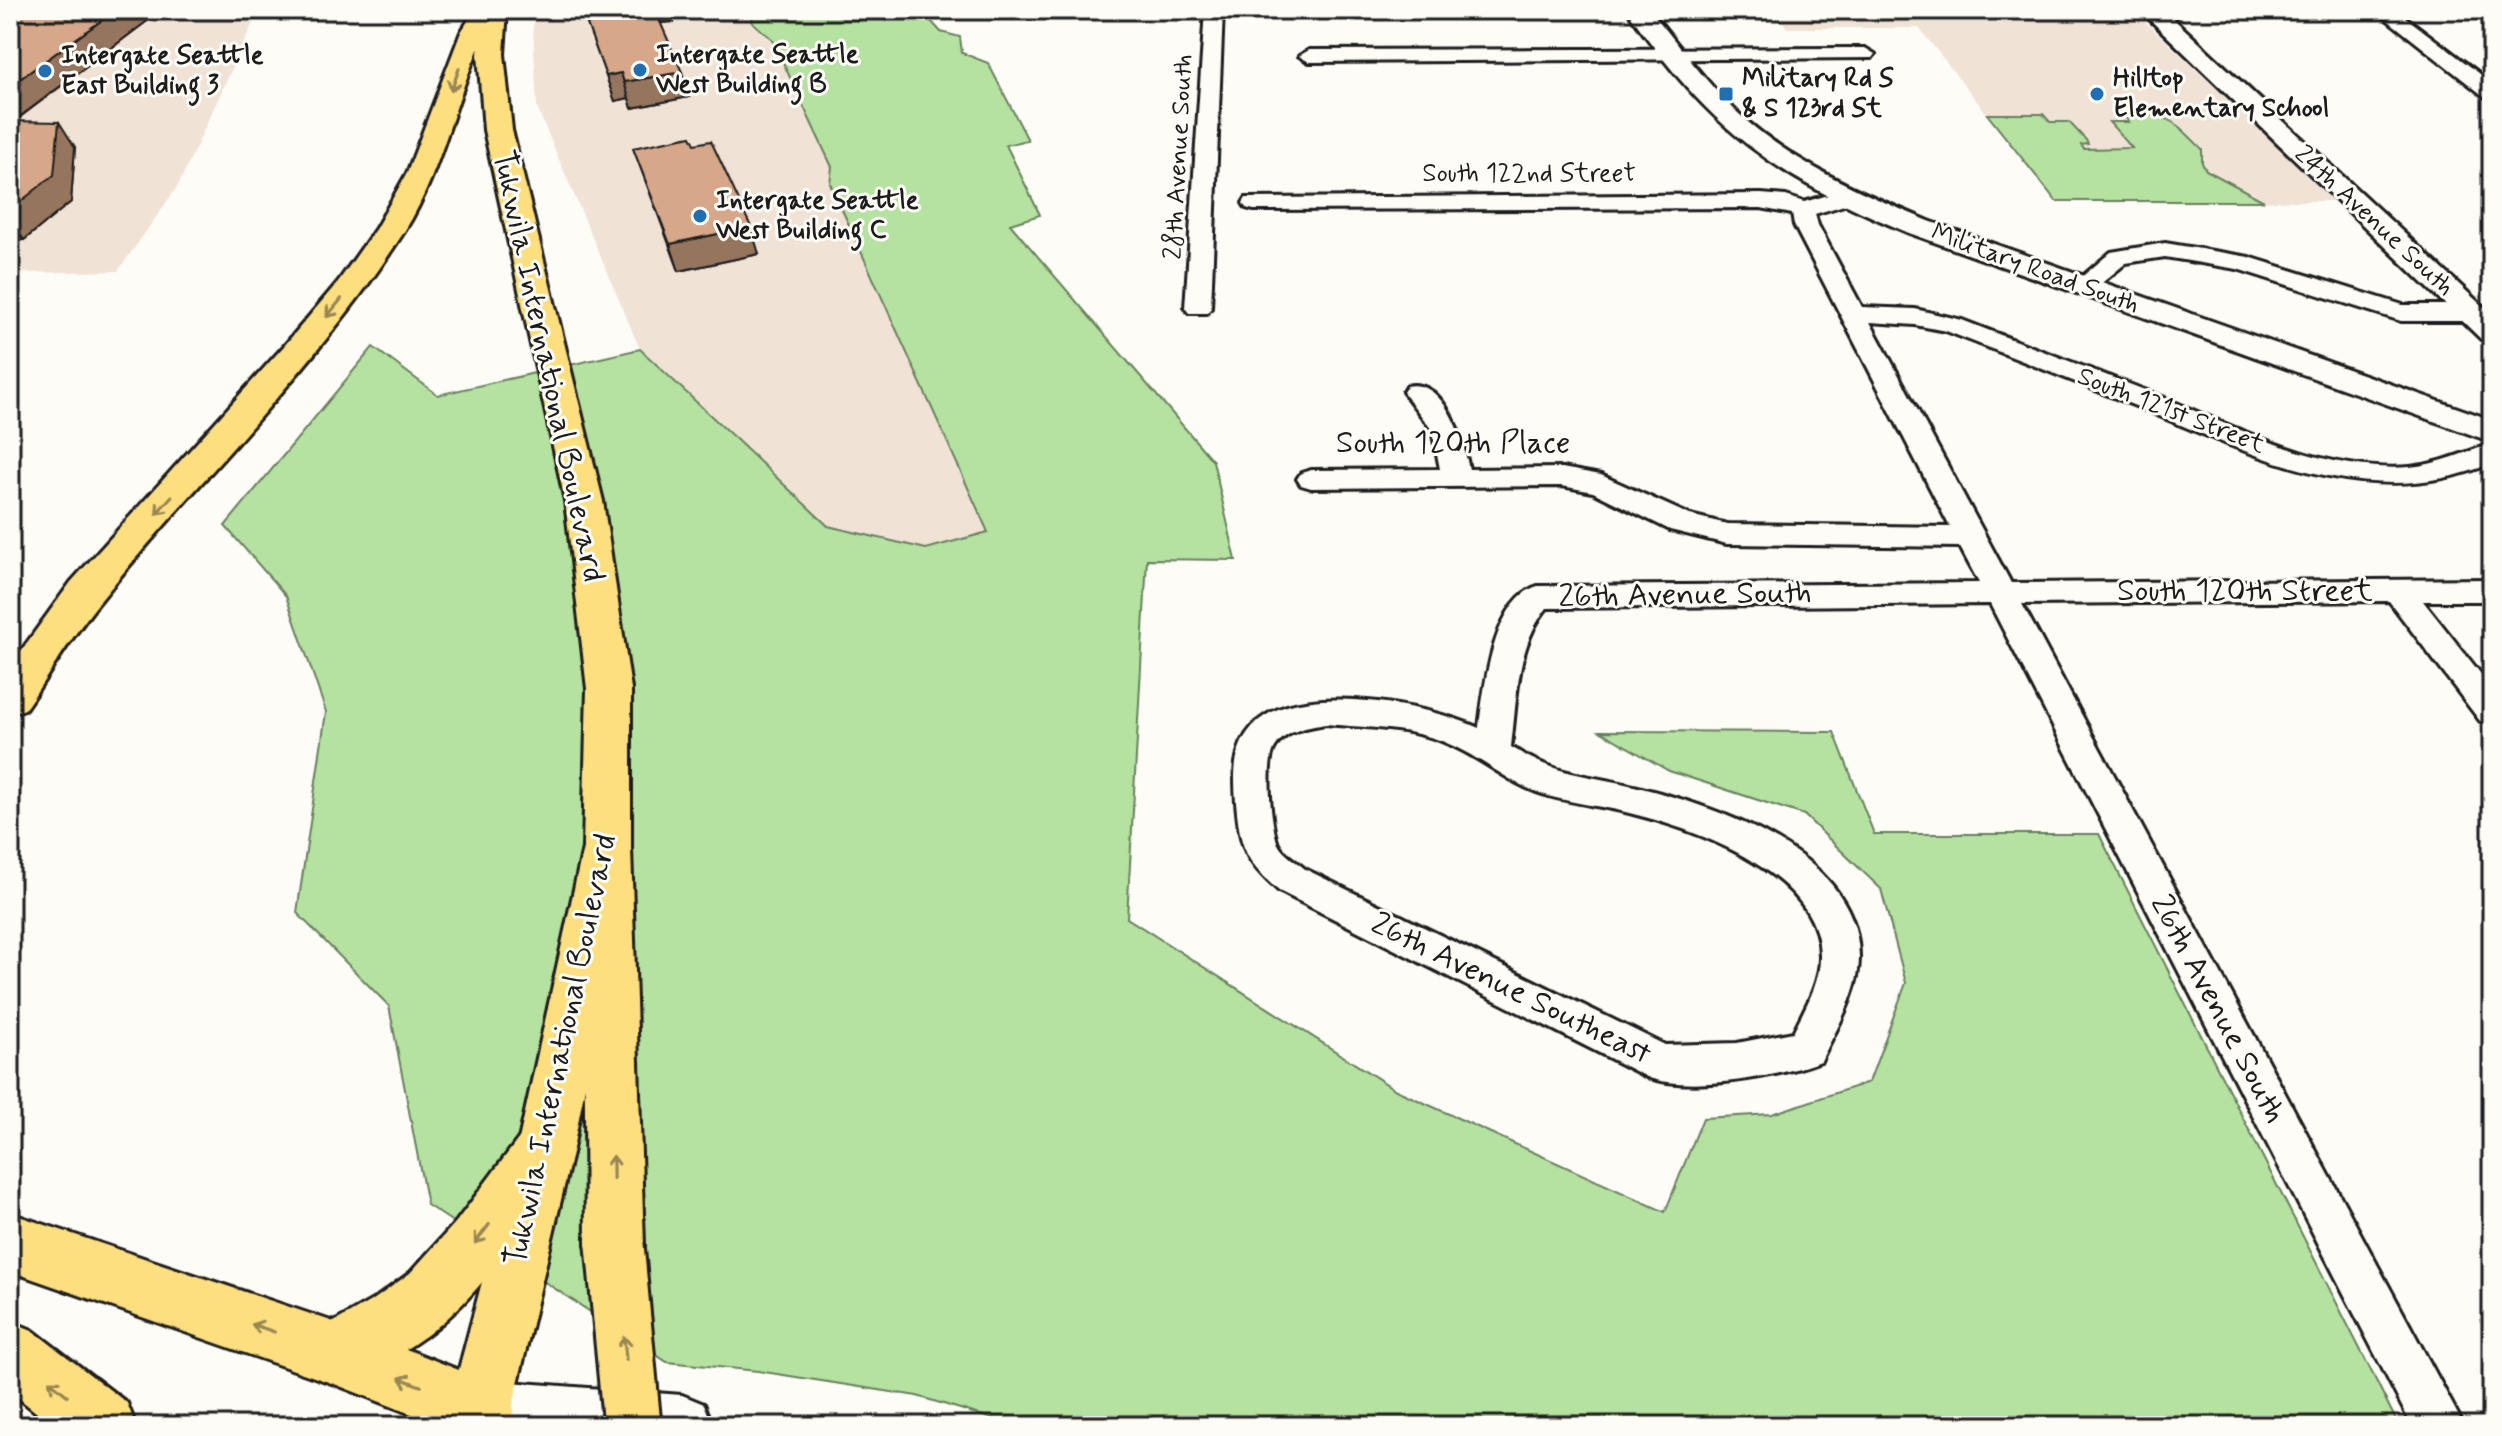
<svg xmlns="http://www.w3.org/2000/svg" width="2502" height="1436" font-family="Mynerve,sans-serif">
  <rect width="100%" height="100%" fill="#fdfcf7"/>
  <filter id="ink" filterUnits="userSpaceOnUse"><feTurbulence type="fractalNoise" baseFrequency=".0125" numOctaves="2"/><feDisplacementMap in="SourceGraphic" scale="16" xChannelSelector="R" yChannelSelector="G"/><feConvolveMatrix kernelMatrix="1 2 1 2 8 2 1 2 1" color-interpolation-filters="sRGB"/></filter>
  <g filter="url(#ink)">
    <path fill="#f1e2d6" d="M10 10H259L178 186 118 271 24 273 10 285Z
      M537 10H757L751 22 772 39 832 167 830 183 989 531 926 549 828 526 640 349 537 108 533 26Z
      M1775 10H2133L2335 201H2056L1919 28H1787Z"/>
    <path fill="#b5e2a0" stroke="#687f5e" stroke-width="2" d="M757 10H925L922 11 941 32 960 37 962 53 988 63 1028 140 1006 145 1040 215 1010 224 1213 461 1236 560 1147 559 1127 918 1396 1090 1665 1212 1703 1118 1772 1114 1869 1082 1906 983 1881 889 1804 815 1669 771 1600 731 1834 732 1874 834H2099L2399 1426H1006L990 1418 917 1396 758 1371 667 1362 427 1205 389 1006 297 913 326 712 286 596 225 526 373 347 438 395 640 349 828 526 926 549 988 532 830 183 832 167 772 39 751 21Z
      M1987 114H2043L2050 122H2069L2086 140 2088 144 2081 145 2084 149 2132 148 2109 122H2129L2123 114C2169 114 2170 117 2202 149V163L2206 170 2264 201H2056Z"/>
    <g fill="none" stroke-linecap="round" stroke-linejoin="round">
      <defs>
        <path id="minor" d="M1205 10H1223L1211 308 1207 313H1189L1185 308Z
          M2375 10H2396L2492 83V99L2485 97Z
          M1865 48 1875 54 1872 58 1309 62 1299 56 1309 50Z
          M1846 190 1854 192 1857 197 1854 202 1815 214 1818 225 1862 307 1915 309 1962 320C2026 345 2091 369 2155 394 2234 426 2322 474 2410 467 2440 464 2464 452 2492 444V463C2370 515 2251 454 2138 407 2074 381 2010 356 1946 331L1915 325 1870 322 2011 583 2492 579V601H2423L2492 688V725L2480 721 2389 601 2022 604 2464 1426H2412L1990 604 1547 608C1516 645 1517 701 1511 747 1559 777 1587 774 1638 787 1720 808 1860 855 1859 958 1859 993 1835 1031 1821 1061 1779 1077 1688 1093 1647 1077L1279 891C1244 861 1240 846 1236 802 1234 775 1233 748 1252 727 1294 678 1428 705 1479 728 1484 689 1493 599 1538 586L1979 583 1960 547 1727 544 1670 530 1593 492 1562 486 1311 488 1301 485 1297 479 1301 473 1311 470 1440 469 1432 430 1403 392 1407 386C1444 377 1464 441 1469 469L1562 468 1601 475 1690 515 1727 524 1950 527 1794 225 1792 214 1761 208 1254 210 1246 208 1243 203 1246 198 1761 194 1786 196 1804 202ZM1326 724C1368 728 1413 727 1451 745 1483 759 1509 783 1542 794 1573 804 1606 806 1637 815 1703 832 1822 876 1820 958 1820 984 1804 1010 1793 1032L1737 1043 1665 1045 1305 869C1297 862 1283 854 1278 844 1271 826 1264 761 1276 746 1287 730 1308 727 1326 724Z
          M2165 243 2249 257 2403 305H2471L2480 308 2484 313 2480 318 2471 321H2401L2237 269 2165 257 2126 263 2092 291H2074L2071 286 2111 252Z"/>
        <path id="tertiary" d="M1627 10H1650C1679 45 1705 82 1738 113 1792 163 1862 193 1929 221L2492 420V442L1909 233C1775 177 1710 130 1627 10Z
          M2140 10H2164L2492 315V341L2481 339Z
          M482 1380 682 1395 704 1404 713 1426H458L452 1410 461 1389Z"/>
        <path id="primary" d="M483 10H507L504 54 512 130 603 501 631 689V848L573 1149 508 1426H444L517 1149 583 848 587 689 565 501 484 130 478 54Z"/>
        <path id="motorway" d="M475 10H499C456 78 448 163 404 232 318 366 201 476 101 600 73 634 50 673 25 709L10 714V666L71 582 284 346 338 282 376 228 407 173 461 32Z
          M607 829 624 834 631 848 644 1245 636 1266 615 1274 594 1266 586 1245 583 848 590 834Z
          M545 1122 565 1130 573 1149C563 1172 548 1192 533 1213 498 1265 461 1316 406 1349L504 1388 514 1410 507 1426H442L337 1385 10 1271V1213L334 1322 376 1298 410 1273 456 1222 525 1130Z
          M10 1321 32 1330 127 1403 136 1426H53L10 1391Z"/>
      </defs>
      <use href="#minor" stroke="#1c1c1c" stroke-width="6"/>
      <use href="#tertiary" stroke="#1c1c1c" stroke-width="6"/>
      <use href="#primary" stroke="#1c1c1c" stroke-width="6"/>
      <use href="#motorway" stroke="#1c1c1c" stroke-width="6"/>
      <use href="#minor" fill="#fdfcf7" fill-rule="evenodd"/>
      <use href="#tertiary" fill="#fdfcf7" fill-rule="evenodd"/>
      <use href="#primary" fill="#fedf80" fill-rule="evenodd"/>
      <use href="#motorway" fill="#fedf80" fill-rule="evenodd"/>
      <defs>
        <path id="motorway-bridge" d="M615 1245 632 1426"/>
      </defs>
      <use href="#motorway-bridge" stroke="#1c1c1c" stroke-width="63" stroke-linecap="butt"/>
      <use href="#motorway-bridge" stroke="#fedf80" stroke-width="57"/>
    </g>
    <path fill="#b89075" stroke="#1c1c1c" stroke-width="2" d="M10 10 146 12 150 19 15 121 75 147 71 202 24 240H10Z
      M582 10H678L674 22 660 23 689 97 632 108 629 98 615 101Z
      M695 144 759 254 679 271 633 148Z"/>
    <path fill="#96755f" stroke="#1c1c1c" stroke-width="2" d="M116 10H148L146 12 150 19 10 124V86Z
      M653 10H678L674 22 657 23Z
      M682 72 689 97 632 108 624 82Z
      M621 73 629 98 615 101 606 76Z
      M59 122 75 147 71 202 24 240 10 220V210Z
      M751 227 759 254 679 271 670 244Z"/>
    <path fill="#d6a788" stroke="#1c1c1c" stroke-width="2" d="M10 10H116L10 86Z
      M582 10H655L682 72 624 82 621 73 606 76Z
      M10 121 59 122 54 175 10 210Z
      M691 136 695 144 711 141 751 227 670 244 633 148Z"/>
    <defs><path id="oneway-shaft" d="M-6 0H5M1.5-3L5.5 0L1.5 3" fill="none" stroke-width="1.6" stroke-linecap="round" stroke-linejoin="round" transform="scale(2)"/></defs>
    <g stroke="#988753">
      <use href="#oneway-shaft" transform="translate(455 80) rotate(110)"/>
      <use href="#oneway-shaft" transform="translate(334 308) rotate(129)"/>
      <use href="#oneway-shaft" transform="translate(164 505) rotate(131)"/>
      <use href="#oneway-shaft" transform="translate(613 1167) rotate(-91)"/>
      <use href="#oneway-shaft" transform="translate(482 1234) rotate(127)"/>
      <use href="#oneway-shaft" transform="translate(263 1328) rotate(-161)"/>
      <use href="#oneway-shaft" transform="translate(625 1348) rotate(-95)"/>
      <use href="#oneway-shaft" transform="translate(410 1382) rotate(-159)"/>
      <use href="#oneway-shaft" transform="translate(58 1388) rotate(-141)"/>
    </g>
  </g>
  <g fill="#1f6fb2" stroke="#fdfcf7" stroke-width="3">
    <circle cx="640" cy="70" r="8"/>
    <circle cx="45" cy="71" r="8"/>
    <rect x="1718" y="86" width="16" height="16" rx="4"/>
    <circle cx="2097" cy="94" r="8"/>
    <circle cx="700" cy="216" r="8"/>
  </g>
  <g text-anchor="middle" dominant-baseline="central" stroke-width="6" stroke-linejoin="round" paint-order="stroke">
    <g font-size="26" font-weight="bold" fill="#1c1c1c" stroke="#fdfcf7" text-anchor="start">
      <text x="656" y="55">Intergate Seattle<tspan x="656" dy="30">West Building B</tspan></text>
      <text x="61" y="56">Intergate Seattle<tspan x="61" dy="30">East Building 3</tspan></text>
      <text x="1742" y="79">Military Rd S<tspan x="1742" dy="30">&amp; S 123rd St</tspan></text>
      <text x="2113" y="79">Hilltop<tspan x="2113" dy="30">Elementary School</tspan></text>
      <text x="716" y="201">Intergate Seattle<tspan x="716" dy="30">West Building C</tspan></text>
    </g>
    <g font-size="26" fill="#1c1c1c" stroke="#fdfcf7">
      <text transform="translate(1179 157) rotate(-87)">28th Avenue South</text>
      <text x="1529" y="174">South 122nd Street</text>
      <text transform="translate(2374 221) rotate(43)">24th Avenue South</text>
      <text transform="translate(2035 269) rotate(20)">Military Road South</text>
      <text transform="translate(2171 411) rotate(21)">South 121st Street</text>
    </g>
    <g font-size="32" fill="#1c1c1c" stroke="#fdfcf7">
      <text transform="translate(548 366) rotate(78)">Tukwila International Boulevard</text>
      <text x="1453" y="443">South 120th Place</text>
      <text x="2245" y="591">South 120th Street</text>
      <text transform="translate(1685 595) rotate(-1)">26th Avenue South</text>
      <text transform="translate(1511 989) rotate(26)">26th Avenue Southeast</text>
      <text transform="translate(2218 1009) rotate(62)">26th Avenue South</text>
      <text transform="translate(561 1050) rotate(-78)">Tukwila International Boulevard</text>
    </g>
  </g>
  <rect width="2502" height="1436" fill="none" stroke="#fdfcf7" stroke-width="40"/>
  <rect x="20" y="20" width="2462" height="1396" fill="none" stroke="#1c1c1c" stroke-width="3" filter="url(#ink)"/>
</svg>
